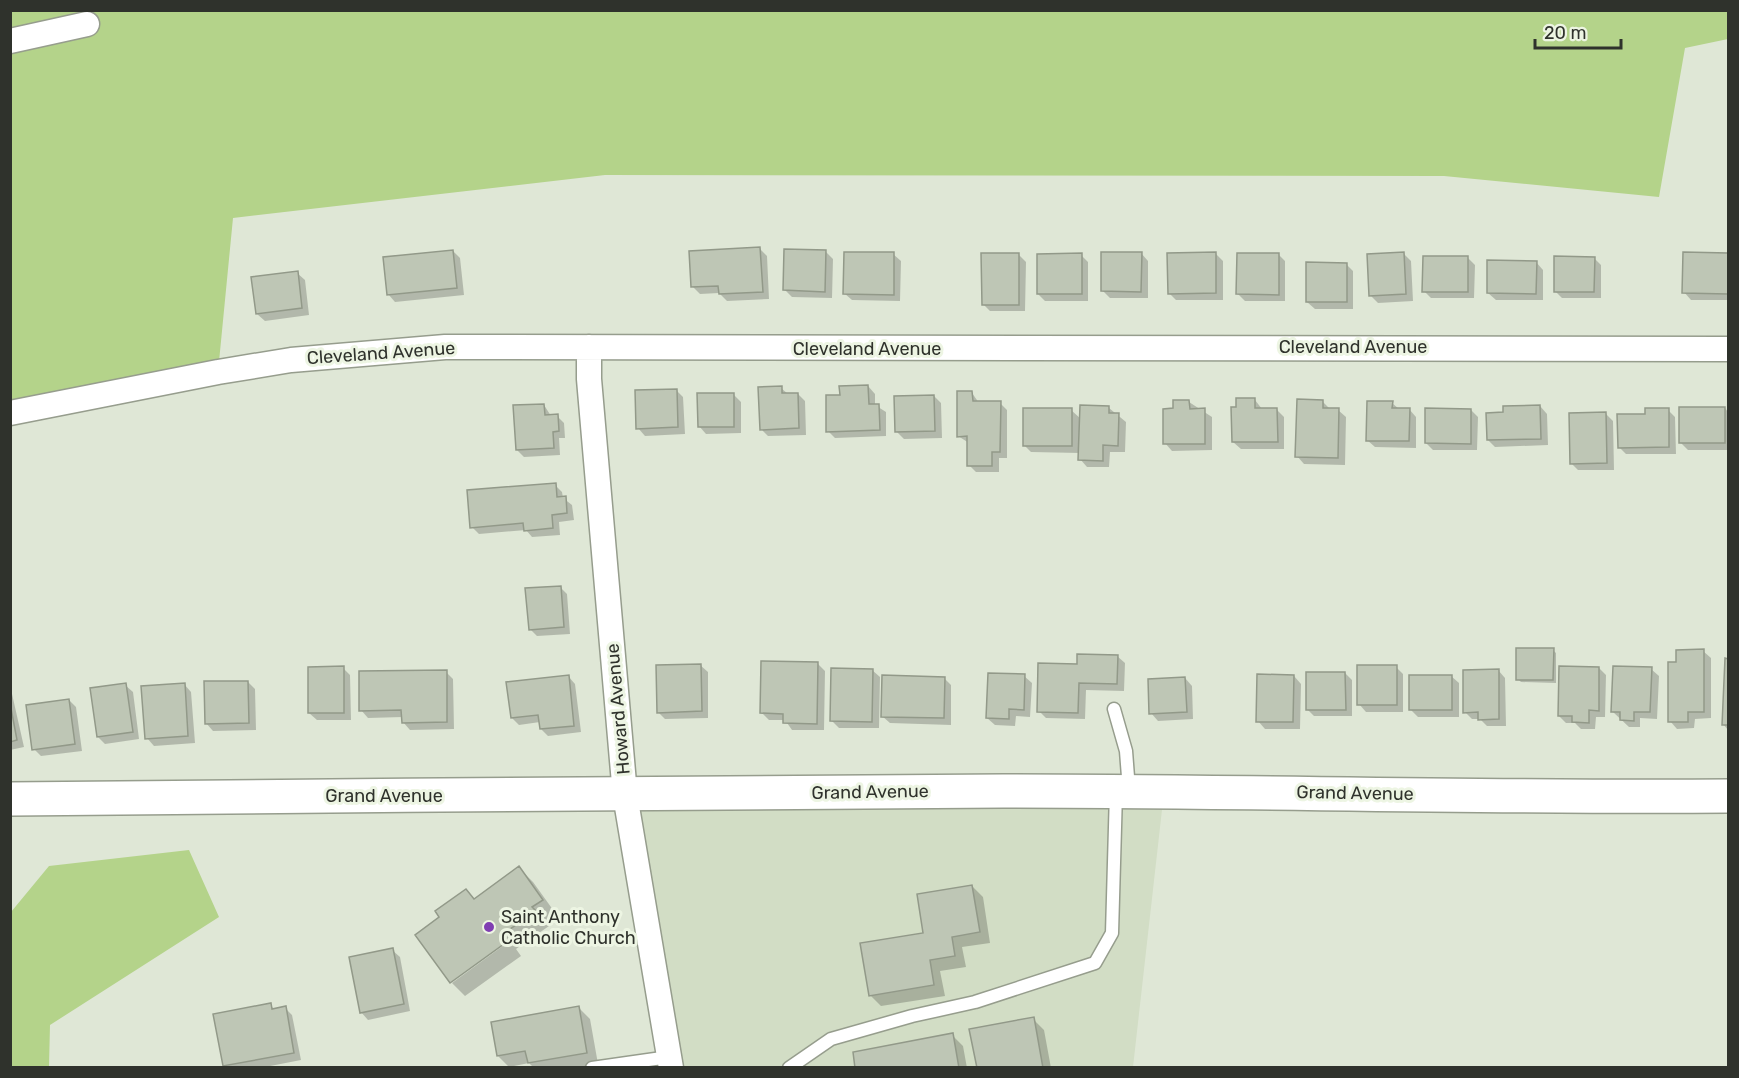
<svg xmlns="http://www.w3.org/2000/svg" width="1739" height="1078" font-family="Rubik,sans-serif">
  <rect width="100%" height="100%" fill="#dfe7d6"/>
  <path fill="#d2ddc5" d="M1164 792 1133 1067H671L625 795Z"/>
  <path fill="#b4d38a" d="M11 11H1728V39L1685 48 1659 197 1444 176 605 175 233 218 218 372 11 413Z
    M189 850 219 917 50 1025 49 1067H11V912L49 866Z"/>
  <path fill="#0003" d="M760 249 767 256 769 299 727 301 719 293 700 294 692 286Z
    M453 251 460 258 464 295 395 302 388 294Z
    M826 252 833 259 832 298 792 297 785 290Z
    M1141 253 1148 261V298H1110L1103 291Z
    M893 254 901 261 900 301 852 300 844 293Z
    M1018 254 1026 262 1025 311H990L983 304Z
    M1216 254 1223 261V300H1176L1169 293Z
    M1278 254 1285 261V301H1245L1238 294Z
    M1404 254 1411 261 1413 301 1378 303 1370 295Z
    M1684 254H1728V300H1691L1684 292Z
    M1081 255 1088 262V301H1045L1038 294Z
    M1468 258 1475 265 1474 298H1431L1424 291Z
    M1594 258 1601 265V298H1562L1555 291Z
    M1536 262 1543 270V300H1496L1488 293Z
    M1346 264 1353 271V309H1315L1307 302Z
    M297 273 305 280 309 315 265 321 257 314Z
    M868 386 875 394V405L886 412V436L835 438 828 431 841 397Z
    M781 388 788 394H798L805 401 806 435 768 436 761 429Z
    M676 390 683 397 685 434 645 436 638 428Z
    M972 393 979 403H1000L1007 410V458H999V472H976L969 465V443L958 436Z
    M734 395 741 402V433L706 434 699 426Z
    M934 396 941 403 942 438 904 439 897 432Z
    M1255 400 1262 409H1276L1284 417V449H1241L1233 442Z
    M1189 402 1212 417V450L1172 451 1165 443 1175 410Z
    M1323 402 1330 409 1338 410 1346 417 1345 465 1304 464 1297 456Z
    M1392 403 1399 409H1409L1416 417V448L1375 447 1367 440Z
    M544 405 551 416H557L564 423 565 438H559L560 455 524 457 517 450Z
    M1540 406 1547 414 1548 445 1495 447 1488 440 1504 414Z
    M1109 408 1126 422 1125 452H1110L1109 467H1087L1080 459V453L1031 452 1024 445 1071 410 1081 419Z
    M1725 408 1728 412V450H1688L1681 443Z
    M1471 410 1478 417 1477 450H1433L1426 443Z
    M1668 410 1675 417 1676 454H1626L1619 447 1646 415Z
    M1606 414 1613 421 1614 470H1578L1571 463Z
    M555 485 562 492 563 498 572 505 574 520 559 522 560 535 532 537 526 530 479 534 472 527Z
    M560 587 567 594 570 634 537 636 530 629Z
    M1553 650 1556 653V683L1521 682 1518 679Z
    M1703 651 1711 658V718L1695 719 1694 728 1677 729 1670 721 1677 664Z
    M1117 656 1125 663 1124 691 1086 690 1085 719 1046 718 1039 711 1078 665Z
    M1726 660H1728V730L1723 724Z
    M818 664 825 671 824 730H792L785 720H769L762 713Z
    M700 665 708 672V718L665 719 658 712Z
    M1396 667 1403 674V712H1366L1359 704Z
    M343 668 350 675 351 720H317L309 713Z
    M1599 668 1606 675 1605 717H1596L1595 729H1581L1575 723H1566L1559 716Z
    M1651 669 1659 676 1657 719 1640 718V727H1629L1613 712Z
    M872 670 880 677 879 728H839L831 720Z
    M1498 670 1505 678 1506 726H1487L1480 719H1472L1465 712Z
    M446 672 453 679 454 729 410 730 403 722V717L368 718 361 710Z
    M1345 673 1352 680V716H1314L1307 709Z
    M568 676 575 684 581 732 548 736 541 729 540 722 519 725 512 718Z
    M1024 676 1032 683 1030 717 1016 716 1015 726 995 725 987 718Z
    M1294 676 1301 684 1300 729H1265L1258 721Z
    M1451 676 1459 683V717H1418L1411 710Z
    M944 678 951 685V725L890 723 882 716Z
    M1185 678 1192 686 1193 719 1158 721 1151 713Z
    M248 682 255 689 256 730 213 731 206 723Z
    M184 684 191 692 195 743 154 746 147 738Z
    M10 685 24 747 10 750Z
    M125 685 133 692 139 739 105 744 98 737Z
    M69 700 76 707 82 751 41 756 34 749Z
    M519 868 533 882 556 914 545 922 549 926 516 949 521 956 465 996 452 983 515 937 513 935 451 980 441 918 466 891 475 900Z
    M972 886 983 897 990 943 962 947 966 967 940 971 945 996 881 1006 870 995Z
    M392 950 400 957 410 1011 368 1020 361 1012Z
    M270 1005 275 1010 285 1008 292 1015 301 1060 260 1068H226L225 1066Z
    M579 1008 590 1019 598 1064 575 1068H534L529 1063 509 1067 498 1056Z
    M1033 1019 1044 1030 1051 1068H978Z
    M952 1035 963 1046 967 1068H857Z"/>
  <path fill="#bec6b5" stroke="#929989" stroke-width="1.5" d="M760 247 763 292 719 294 718 286 691 287 689 251Z
    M784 249 826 250 825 292 783 290Z
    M453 250 457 288 387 295 383 257Z
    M844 252H894V295L843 294Z
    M1101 252H1142L1141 292 1101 291Z
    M1216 252V293L1168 294 1167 253Z
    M1404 252 1406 294 1369 296 1367 254Z
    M1683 252 1728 253V294L1682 293Z
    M981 253H1019V305H982Z
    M1082 253V294H1037V254Z
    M1237 253H1279V295L1236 294Z
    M1423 256H1468V292H1422Z
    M1554 256 1595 257 1594 292H1554Z
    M1487 260 1537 261 1536 294 1487 293Z
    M1306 262 1347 263V302H1306Z
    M298 271 302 308 256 314 251 277Z
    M868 385 869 404H879L880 430 826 432V395H840L839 386Z
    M782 386V393H798L799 428 760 430 758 387Z
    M677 389 678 427 636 429 635 390Z
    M957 391H972L973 401H1001L1000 452H992V466H967V436L957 437Z
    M697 393H734V427H698Z
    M934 395 935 431 895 432 894 396Z
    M1236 398H1255V408H1277L1278 442H1232L1231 407H1236Z
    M1297 399 1323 400V408H1339L1338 458 1295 457Z
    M1173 400H1189L1190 409 1205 408V444H1163V409L1173 408Z
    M1367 401H1393L1392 408H1410L1409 441H1366Z
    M544 404 545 415 558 414 559 431 553 432 554 448 516 450 513 405Z
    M1080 405 1109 406V413H1119L1118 446 1103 445V461L1078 460Z
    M1540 405 1541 439 1487 440 1486 413 1503 412V406Z
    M1679 407H1725V443H1679Z
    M1023 408H1072V446H1023Z
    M1425 408 1471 409V444L1425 443Z
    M1645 408H1669V447L1618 448 1617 414H1645Z
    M1606 412 1607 463 1570 464 1569 413Z
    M556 483 557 497 566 496 567 513 552 515 553 528 524 531 523 523 470 528 467 490Z
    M561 586 564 627 529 630 525 588Z
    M1516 648H1554L1553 680H1516Z
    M1704 649V712H1688V722H1668V662H1676V650Z
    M1077 654 1118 655 1117 684 1079 683 1078 713 1037 712 1038 663 1077 664Z
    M1725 658 1728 659V725H1722Z
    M761 661 818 662 817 724 783 723V714L760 713Z
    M701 664 702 711 657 713 656 665Z
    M1357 665H1397V705H1357Z
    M344 666V713H308V667Z
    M1559 666 1599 667V711L1589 710V723L1572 722V716H1558Z
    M1613 666 1652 667 1650 712H1634V721L1620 720V712H1611Z
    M831 668 873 669 872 722 830 721Z
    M1499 669V719L1478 720V712L1463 713V670Z
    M447 670V722L402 723 401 710 359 711V671Z
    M1306 672H1345L1346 710H1306Z
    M988 673 1025 674 1024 710 1009 709V719L986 718Z
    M1257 674 1294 675 1293 722H1256Z
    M569 675 574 726 540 729 538 715 511 718 506 682Z
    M882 675 945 677 944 718 881 717Z
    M1409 675H1452V710H1409Z
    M1185 677 1187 712 1149 714 1148 679Z
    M204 681H248L249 723 205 724Z
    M126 683 133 732 97 737 90 688Z
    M185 683 188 736 145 739 141 686Z
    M69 699 75 744 32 750 26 705Z
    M10 703 17 740 10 742Z
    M519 866 543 900 532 907 536 911 503 934 508 941 450 983 415 935 439 917 435 911 466 889 474 899Z
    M972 885 980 932 952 937 955 956 930 960 934 985 869 996 860 943 923 933 917 894Z
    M393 948 404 1004 360 1013 349 957Z
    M271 1003 272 1009 286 1006 294 1053 223 1066 213 1014Z
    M579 1006 587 1053 528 1063 525 1051 497 1056 491 1022Z
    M1034 1017 1043 1068H977L969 1029Z
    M953 1033 959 1068H855L853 1052Z"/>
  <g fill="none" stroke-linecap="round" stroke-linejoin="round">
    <defs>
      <path id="lane" d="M1114 709 1126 751 1129 790
        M592 1068 669 1057
        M789 1068 831 1039 912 1016 975 1002 1095 963 1112 933 1116 792"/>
      <path id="street" d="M10 41 87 24
        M589 347V379L625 795 671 1068
        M10 413 218 372 291 360 445 347 1728 349"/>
      <path id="secondary" d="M10 799C341 797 672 791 1003 791 1245 791 1487 798 1728 796"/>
    </defs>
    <use href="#lane" stroke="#969d8d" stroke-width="15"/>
    <use href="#street" stroke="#969d8d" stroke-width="27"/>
    <use href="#secondary" stroke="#969d8d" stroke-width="36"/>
    <use href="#lane" stroke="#fff" stroke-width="12"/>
    <use href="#street" stroke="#fff" stroke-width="24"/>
    <use href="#secondary" stroke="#fff" stroke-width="33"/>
  </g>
  <circle fill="#803eb2" stroke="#edf5e3" stroke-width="2" cx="489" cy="927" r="6"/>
  <g text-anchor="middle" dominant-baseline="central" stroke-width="6" stroke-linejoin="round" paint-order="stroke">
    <g font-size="18" fill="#2f322c" stroke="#edf5e3">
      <text x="1353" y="347">Cleveland Avenue</text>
      <text x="867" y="349">Cleveland Avenue</text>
      <text transform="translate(381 353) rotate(-4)">Cleveland Avenue</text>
      <text transform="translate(618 709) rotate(-95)">Howard Avenue</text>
      <text transform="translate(870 792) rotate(-1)">Grand Avenue</text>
      <text transform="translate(1355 793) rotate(1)">Grand Avenue</text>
      <text x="384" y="796">Grand Avenue</text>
    </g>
    <g font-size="18" fill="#2f322c" stroke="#edf5e3" text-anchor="start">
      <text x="501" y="917">Saint Anthony<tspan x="501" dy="21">Catholic Church</tspan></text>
    </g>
  </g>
  <rect width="1739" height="1078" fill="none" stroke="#2f322c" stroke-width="24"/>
  <path d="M1535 39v9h86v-9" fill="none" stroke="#2f322c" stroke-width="3"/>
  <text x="1544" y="39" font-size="18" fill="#2f322c" stroke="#edf5e3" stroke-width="4.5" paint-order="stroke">20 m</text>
</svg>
